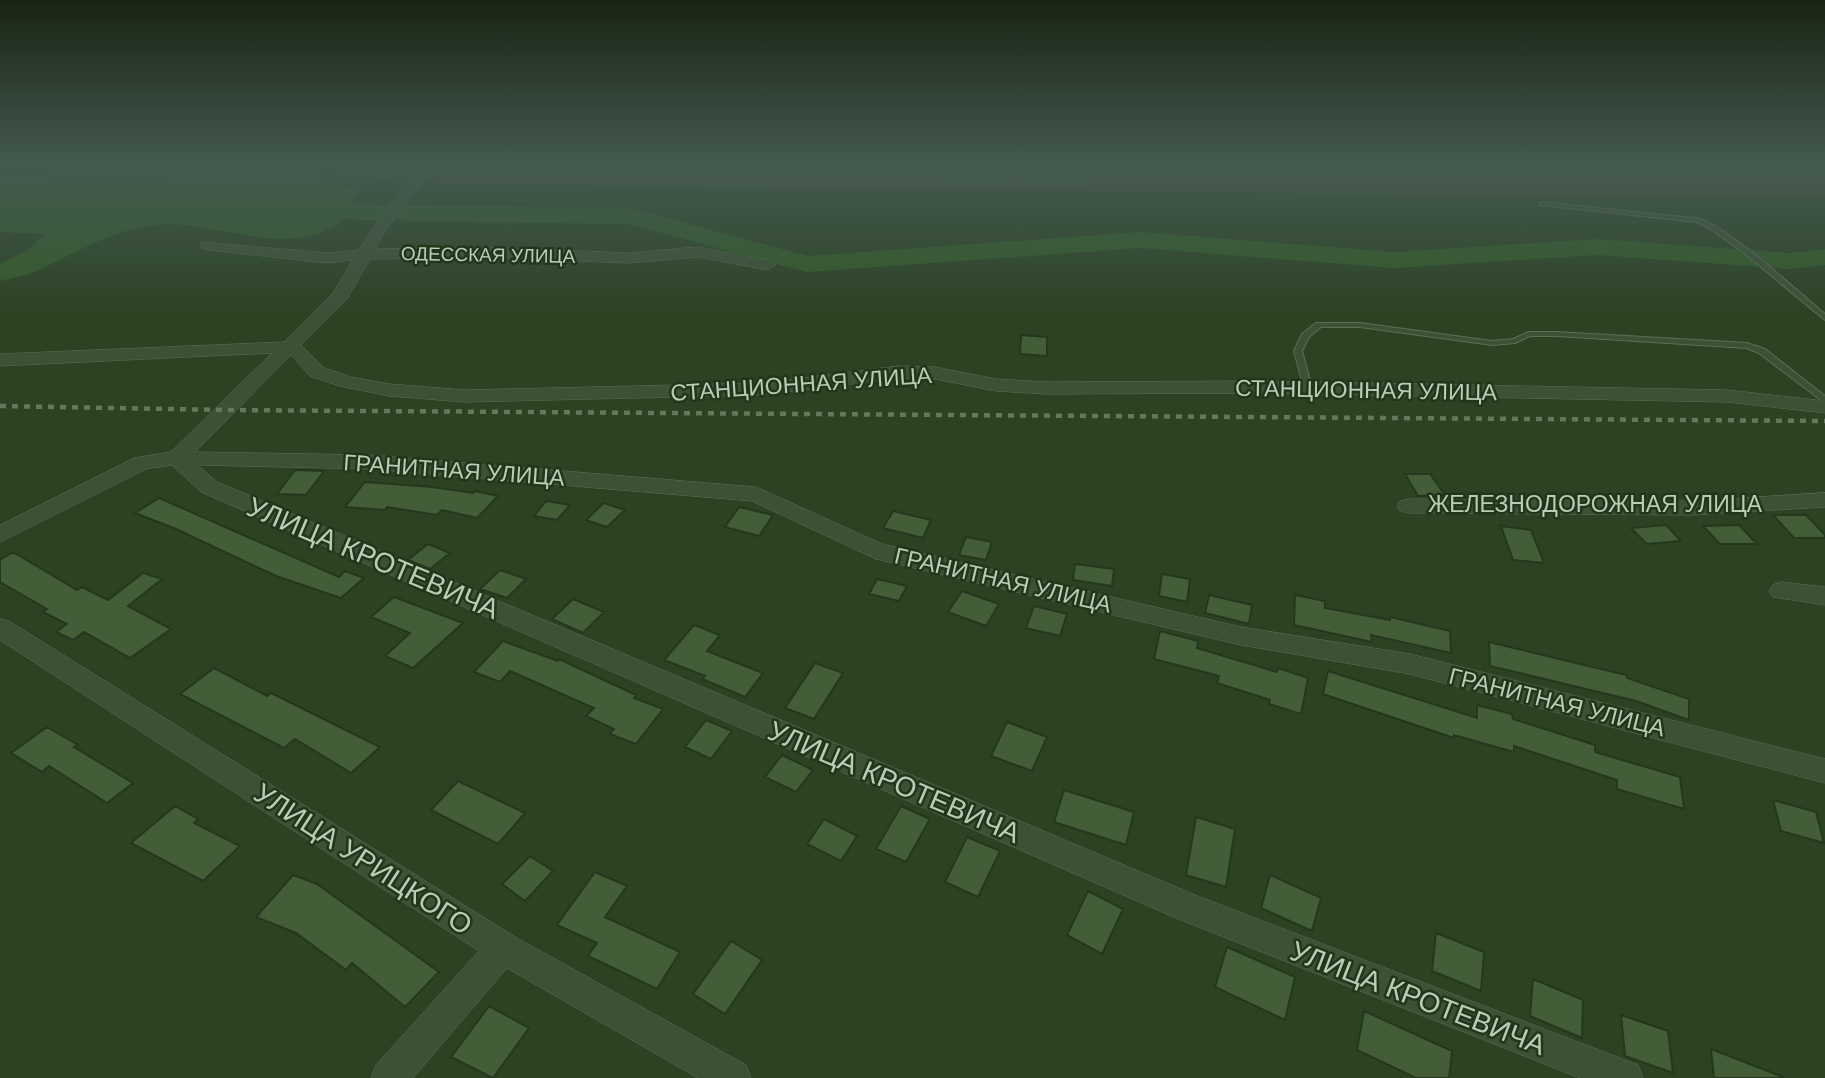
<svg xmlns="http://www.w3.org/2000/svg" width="1825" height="1078" font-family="Helvetica,sans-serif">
  <rect width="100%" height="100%" fill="#2b4223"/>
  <path fill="#46492d" d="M0 166H308L146 177Z
    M316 166H1825V198L436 184 404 171 396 182Z"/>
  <path fill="#335928" d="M308 172 360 191 353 198 354 212C343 219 330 230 317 234 261 251 203 216 146 226 106 233 73 255 36 271 25 276 12 278 0 281V264L26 251 46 234 0 232V176L114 180Z"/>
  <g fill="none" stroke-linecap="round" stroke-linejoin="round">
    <path fill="#335928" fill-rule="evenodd" d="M303 202 380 205 389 208 392 212 395 208 404 205 629 208 808 256 1140 232 1394 252 1597 239 1789 253 1825 249V265L1789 269 1597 255 1394 268 1140 248 807 272 628 224 404 221 395 218 392 214 389 218 380 221 294 215 290 210 294 205Z"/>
  </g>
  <path fill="#435d39" stroke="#24381e" stroke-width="2" d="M1021 335 1047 337V356L1020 354Z
    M295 470 324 471 306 495 277 494Z
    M1405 474H1430L1445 495 1418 496Z
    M365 482 432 487 473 493 475 491 498 496 477 518 442 510 437 515 387 507 385 510 345 507Z
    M159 498 339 577 345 571 364 578 341 598 276 576 176 529 135 513Z
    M546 501 570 505 557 520 534 516Z
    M604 503 625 510 607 527 586 520Z
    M739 507 773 515 759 536 725 527Z
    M893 511 931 520 923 538 883 528Z
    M1773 515H1806L1825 535V538H1794Z
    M1666 525 1681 541 1647 544 1631 528Z
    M1739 525 1757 544H1720L1703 526Z
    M1501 526 1531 530 1544 563 1513 560Z
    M966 537 992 542 986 560 959 555Z
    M428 544 450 553 430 569 408 560Z
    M13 552 77 590 82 587 108 600 143 573 162 579 128 606 171 629 130 658 84 632 73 640 56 632 67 624 43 612 47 609 0 582V560Z
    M1075 564 1114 569 1112 586 1073 580Z
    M500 570 526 579 507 598 480 589Z
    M1162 574 1190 579 1187 602 1159 596Z
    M877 579 907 586 899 601 869 594Z
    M962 591 999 604 986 626 948 612Z
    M1209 595 1252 605 1249 624 1205 613Z
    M1295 595 1325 601V608L1390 620V617L1450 631 1451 653 1371 635 1372 642 1294 625Z
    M394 597 463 623 413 668 385 656 410 633 371 617Z
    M573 599 604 612 583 633 552 619Z
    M1034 606 1067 614 1060 636 1026 628Z
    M694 625 720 635 707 651 763 673 745 697 702 679 705 676 664 660Z
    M1160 631 1198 641 1197 648 1277 672 1278 668 1308 678 1301 714 1269 704 1270 700 1217 683 1219 676 1154 659Z
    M503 641 558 661 559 659 636 695 634 698 663 709 636 744 610 734 614 729 586 716 594 708 510 671 500 682 474 672Z
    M1489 642 1626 675 1627 678 1689 699V720L1636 701 1490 666Z
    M815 663 843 673 814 719 785 708Z
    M214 668 267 696 271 693 380 747 351 773 295 739 284 748 180 694Z
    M1328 671 1477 718V705L1512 714 1513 719 1595 745V752L1680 777 1684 809 1617 789V780L1514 746V752L1454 735V738L1323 694Z
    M706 720 732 731 711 759 685 747Z
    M1007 722 1047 737 1032 771 991 756Z
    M47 727 78 745 74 747 133 783 107 803 49 766 42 772 11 753Z
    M782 755 813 770 796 792 765 777Z
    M458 781 525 813 498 844 431 810Z
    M1064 790 1134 812 1126 845 1054 822Z
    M1773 800 1816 812 1824 843 1781 831Z
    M175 806 198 819 194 823 240 846 203 881 131 843Z
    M901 806 930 819 906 862 876 849Z
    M1196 817 1235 829 1226 887 1186 875Z
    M824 819 857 836 841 861 807 844Z
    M967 837 1000 851 978 897 945 882Z
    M530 856 553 871 525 901 502 884Z
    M595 872 627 886 605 917 680 952 657 989 588 956 597 943 557 925Z
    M293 875 317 884 439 972 405 1007 352 963 346 970 296 933 256 917Z
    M1270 875 1321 898 1312 931 1261 908Z
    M1088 891 1123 909 1102 954 1067 935Z
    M1436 933 1484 952 1481 991 1432 971Z
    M731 941 762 960 725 1014 693 994Z
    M1227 947 1295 977 1285 1020 1215 987Z
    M1533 979 1583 1000 1582 1038 1530 1016Z
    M489 1006 529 1028 493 1078 451 1057Z
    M1364 1011 1452 1051 1449 1078H1416L1357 1050Z
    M1621 1015 1668 1031 1673 1073 1625 1056Z
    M1711 1049 1783 1077V1078H1714Z"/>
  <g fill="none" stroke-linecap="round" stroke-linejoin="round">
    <defs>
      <path id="lane" d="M1122 166H1128L1132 174 1131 175H1127Z
        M1237 166H1243L1248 173 1247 174H1243Z
        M1360 166H1367L1373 173 1368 174Z
        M1478 166H1485L1492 174 1487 175Z
        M1595 166H1602L1612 174 1607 175Z
        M1714 166H1721L1733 174 1728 175Z
        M1542 202 1701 219 1717 227 1750 250 1825 314V320L1744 253 1712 230 1697 222 1540 205V203Z
        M1316 323H1360L1492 341 1513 339 1529 332H1557L1747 343 1765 349 1825 396V403L1759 353 1746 348 1557 336H1530L1515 343 1492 345 1360 327H1321L1309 337 1302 351 1312 388 1308 391 1304 388 1294 351 1302 334Z"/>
      <path id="street" d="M421 166H435L388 227 375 249 484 247 628 253 698 247 768 260 776 265 768 270 698 257 628 263 484 257 370 259 347 299 301 345 324 368 351 377 389 384 465 390 762 383 899 366 935 367 996 379 1046 382 1264 381 1727 390 1825 401V413L1727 402 1264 393 1046 394 996 391 935 379 899 378 762 395 465 402 389 396 340 386 310 376 291 355 195 452 370 455 756 487 882 544 1241 627 1410 654 1825 759V783L1410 674 1241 645 876 559 752 501 370 469 197 465 217 482 1195 895 1638 1065 1643 1078H1580L1176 918 201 492 172 465 146 469 0 542V525L134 458 171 452 272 353 0 366V354L284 342 334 292 353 260 328 263 208 250 202 248 200 245 202 242 328 253 359 250 376 223Z
        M924 166H938L943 172 1825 170V178L939 180 934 179Z
        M1825 493V507L1692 515 1408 513 1400 511 1397 506 1400 501 1408 499 1692 501Z
        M1781 582 1825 587V605L1773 597 1769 591 1773 585Z
        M0 619 9 621 515 937 746 1065 751 1078H698L507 968 413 1078H371L376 1065 479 951 0 640Z"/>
    </defs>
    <use href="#lane" stroke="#5b6f55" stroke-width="2"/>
    <use href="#street" stroke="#5b6f55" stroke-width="1"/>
    <use href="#lane" fill="#3d5137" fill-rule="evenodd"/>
    <use href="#street" fill="#3d5137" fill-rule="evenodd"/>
    <path stroke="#627a5b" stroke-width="4.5" stroke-dasharray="6 6" stroke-linecap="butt" d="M0 406 227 410 1825 421"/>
  </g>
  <linearGradient id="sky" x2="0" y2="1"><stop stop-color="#182413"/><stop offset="0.52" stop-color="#445a50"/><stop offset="1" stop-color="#445a50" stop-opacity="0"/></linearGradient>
  <rect width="1825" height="317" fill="url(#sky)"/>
  <g text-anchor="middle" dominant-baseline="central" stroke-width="5" stroke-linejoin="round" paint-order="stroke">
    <g font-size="19" fill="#b9ccb4" stroke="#22361c">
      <text transform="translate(488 255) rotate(1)">ОДЕССКАЯ УЛИЦА</text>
    </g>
    <g font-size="23" fill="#b9ccb4" stroke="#22361c">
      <text transform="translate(801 384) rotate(-4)">СТАНЦИОННАЯ УЛИЦА</text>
      <text transform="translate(1366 390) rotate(1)">СТАНЦИОННАЯ УЛИЦА</text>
      <text transform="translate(454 470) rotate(4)">ГРАНИТНАЯ УЛИЦА</text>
      <text x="1595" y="504">ЖЕЛЕЗНОДОРОЖНАЯ УЛИЦА</text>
      <text transform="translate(1003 580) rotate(13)">ГРАНИТНАЯ УЛИЦА</text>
      <text transform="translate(1557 702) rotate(14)">ГРАНИТНАЯ УЛИЦА</text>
    </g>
    <g font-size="28" fill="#b9ccb4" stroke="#22361c">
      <text transform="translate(373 558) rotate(23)">УЛИЦА КРОТЕВИЧА</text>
      <text transform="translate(894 782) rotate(23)">УЛИЦА КРОТЕВИЧА</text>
      <text transform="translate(363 859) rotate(33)">УЛИЦА УРИЦКОГО</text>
      <text transform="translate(1418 998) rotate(21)">УЛИЦА КРОТЕВИЧА</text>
    </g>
  </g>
</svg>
